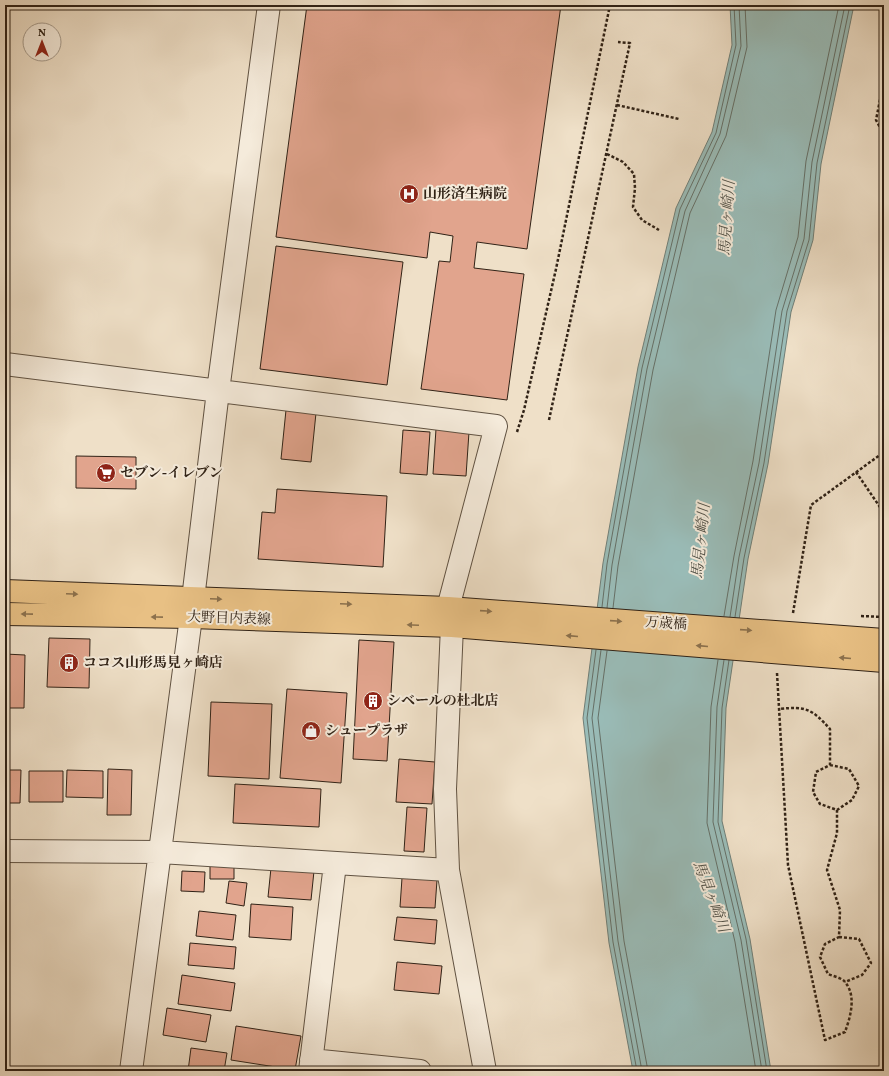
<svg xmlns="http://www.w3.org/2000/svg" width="889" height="1076" font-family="Vollkorn,'Noto Serif JP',serif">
  <rect width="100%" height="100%" fill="#efe0c8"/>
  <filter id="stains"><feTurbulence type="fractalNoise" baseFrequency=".005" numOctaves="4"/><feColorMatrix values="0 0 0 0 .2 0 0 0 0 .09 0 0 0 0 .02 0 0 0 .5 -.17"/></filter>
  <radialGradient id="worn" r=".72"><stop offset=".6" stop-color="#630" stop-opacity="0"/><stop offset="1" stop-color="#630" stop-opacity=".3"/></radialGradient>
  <path fill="#9abdb9" stroke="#707f78" d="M730 5H854L821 164 813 240 791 312 768 464 748 559 726 708 722 821 750 939 771 1071H633L609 943 583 718 603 563 638 367 676 208 712 132 732 45Z"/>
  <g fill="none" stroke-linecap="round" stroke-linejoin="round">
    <path stroke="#657068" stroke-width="1" d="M602 607 607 564 642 368 680 209 716 133 736 45 734 5
      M607 608 612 565 647 369 685 211 720 134 741 46 739 5
      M613 608 618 566 653 370 690 213 726 136 747 47 745 5
      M724 616 734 556 753 461 776 310 798 237 806 161 839 5
      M730 617 739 557 759 463 782 311 804 239 812 162 845 5
      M735 617 744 558 764 463 787 311 809 240 817 163 850 5
      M596 650 587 718 613 942 637 1071
      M601 650 592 718 618 941 642 1071
      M607 651 598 718 624 941 648 1071
      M718 660 711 707 707 823 735 942 756 1071
      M724 660 717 707 713 822 741 940 762 1071
      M729 660 722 708 718 822 746 939 767 1071"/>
  </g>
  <path fill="#e1a48d" stroke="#302216" d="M307 5H561L527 249 477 242 474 268 524 274 507 400 421 389 439 261 450 262 453 236 430 232 427 258 276 237Z
    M276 246 403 262 387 385 260 369Z
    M286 410 316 413 311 462 281 459Z
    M436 429 469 432 466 476 433 474Z
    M403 430 430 432 427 475 400 473Z
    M76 456 136 457V489L76 488Z
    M277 489 387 496 383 567 258 559 262 512 275 513Z
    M49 638 90 639 89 688 47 687Z
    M359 640 394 642 387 761 353 759Z
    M5 654 25 655 24 708H5Z
    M287 689 347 693 341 783 280 778Z
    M211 702 272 704 269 779 208 776Z
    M399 759 435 762 432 804 396 802Z
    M108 769 132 770 131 815H107Z
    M5 770H21L20 803H5Z
    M67 770 103 771V798L66 797Z
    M29 771H63V802H29Z
    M235 784 321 789 319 827 233 823Z
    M407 807 427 808 424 852 404 851Z
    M210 861H234V879H210Z
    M271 868 314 871 311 900 268 897Z
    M182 871 205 872 204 892 181 891Z
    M402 878 437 880 435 908 400 907Z
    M229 881 247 883 244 906 226 903Z
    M251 904 293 907 291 940 249 937Z
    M199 911 236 915 233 940 196 936Z
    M397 917 437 920 435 944 394 940Z
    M190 943 236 947 234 969 188 965Z
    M397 962 442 966 439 994 394 990Z
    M182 975 235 983 231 1011 178 1004Z
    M167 1008 211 1015 206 1042 163 1035Z
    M236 1026 301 1036 295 1070 231 1060Z
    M191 1048 227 1053 224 1071H188Z
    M230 1067 263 1071H229Z"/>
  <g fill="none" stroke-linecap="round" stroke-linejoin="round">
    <defs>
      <path id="minor" d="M5 364 496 426 448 608
        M193 599 218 391 269 5
        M452 626 445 789 448 870 485 1071
        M5 851 160 852 448 870
        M311 1060 420 1071
        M131 1071 191 617
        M310 1071 335 864"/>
      <path id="major" d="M5 591 448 608 884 640
        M5 614 191 617 452 626 884 661"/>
    </defs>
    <use href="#minor" stroke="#605242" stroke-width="24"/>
    <use href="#major" stroke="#302216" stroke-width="24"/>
    <path stroke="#302216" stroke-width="2.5" stroke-dasharray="3 2" stroke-linecap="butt" d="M884 80 876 120 884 135
      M617 105 679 119
      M607 154 623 162 634 174 635 188 633 207 642 220 659 230
      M549 420 630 43 618 42
      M517 432 524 410 556 269 610 5
      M856 472 884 513
      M793 613 811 505 884 452
      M861 616 884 617
      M777 673 788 865 825 1040 845 1032C850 1018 857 996 845 982 842 978 833 976 828 974L820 957 825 944 839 937 840 910 827 870 837 833V810L820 804 813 792 816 772 830 765V729C812 709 806 706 779 709
      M830 765 849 769 859 786 852 800 837 810
      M839 937 859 939 871 963 862 975 845 982"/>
    <use href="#minor" stroke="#f5ebdb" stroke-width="22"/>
    <use href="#major" stroke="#e8c084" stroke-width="22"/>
  </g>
  <defs><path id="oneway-solid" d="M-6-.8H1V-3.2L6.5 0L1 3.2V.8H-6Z"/></defs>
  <g fill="#8c714d">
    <use href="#oneway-solid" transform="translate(72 594) rotate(2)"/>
    <use href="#oneway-solid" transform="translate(216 599) rotate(2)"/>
    <use href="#oneway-solid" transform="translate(346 604) rotate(2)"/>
    <use href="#oneway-solid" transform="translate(486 611) rotate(4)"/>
    <use href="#oneway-solid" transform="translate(27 614) rotate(-179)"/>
    <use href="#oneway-solid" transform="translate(157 617) rotate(-179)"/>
    <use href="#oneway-solid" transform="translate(616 621) rotate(4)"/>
    <use href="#oneway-solid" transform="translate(413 625) rotate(-178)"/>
    <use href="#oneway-solid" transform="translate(746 630) rotate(4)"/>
    <use href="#oneway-solid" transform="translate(572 636) rotate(-175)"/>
    <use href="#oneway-solid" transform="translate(702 646) rotate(-175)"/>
    <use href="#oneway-solid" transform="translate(845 658) rotate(-175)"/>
  </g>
  <defs>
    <symbol id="hospital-disc" viewBox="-11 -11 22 22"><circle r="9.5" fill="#8f2418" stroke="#f5ebdb"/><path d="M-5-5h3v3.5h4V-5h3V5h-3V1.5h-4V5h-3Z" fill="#fff"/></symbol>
    <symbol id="supermarket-disc" viewBox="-11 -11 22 22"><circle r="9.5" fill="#8f2418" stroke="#f5ebdb"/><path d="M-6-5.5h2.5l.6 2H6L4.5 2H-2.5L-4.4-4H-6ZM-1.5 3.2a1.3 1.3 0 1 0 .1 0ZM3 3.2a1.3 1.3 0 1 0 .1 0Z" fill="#fff"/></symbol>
    <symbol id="building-disc" viewBox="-11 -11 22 22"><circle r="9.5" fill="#8f2418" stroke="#f5ebdb"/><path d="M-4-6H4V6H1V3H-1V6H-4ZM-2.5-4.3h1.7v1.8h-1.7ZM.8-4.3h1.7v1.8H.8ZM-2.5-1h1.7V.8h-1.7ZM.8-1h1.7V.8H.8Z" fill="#fff"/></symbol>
    <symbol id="shop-disc" viewBox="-11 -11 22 22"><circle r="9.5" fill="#8f2418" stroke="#f5ebdb"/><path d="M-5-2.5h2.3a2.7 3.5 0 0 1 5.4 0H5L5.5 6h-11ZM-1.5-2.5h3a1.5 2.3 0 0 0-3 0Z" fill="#fff"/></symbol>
  </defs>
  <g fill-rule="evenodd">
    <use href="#hospital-disc" x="398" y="183" width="22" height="22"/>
    <use href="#supermarket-disc" x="95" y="462" width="22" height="22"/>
    <use href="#building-disc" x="58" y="652" width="22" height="22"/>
    <use href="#building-disc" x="362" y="690" width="22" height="22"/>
    <use href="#shop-disc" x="300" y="720" width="22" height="22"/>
  </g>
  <g text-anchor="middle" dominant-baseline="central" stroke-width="4" stroke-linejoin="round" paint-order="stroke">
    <g font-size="14" font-weight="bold" fill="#302216" stroke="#f5ebdb" text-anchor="start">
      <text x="423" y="194">山形済生病院</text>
      <text x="120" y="473">セブン-イレブン</text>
      <text x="83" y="663">ココス山形馬見ヶ崎店</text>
      <text x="387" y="701">シベールの杜北店</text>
      <text x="325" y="731">シュープラザ</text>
    </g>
    <g font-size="14" fill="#302216" stroke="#f5ebdb">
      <text transform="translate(229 619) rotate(2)">大野目内表線</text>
      <text transform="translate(666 624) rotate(4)">万歳橋</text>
    </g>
    <g font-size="15" font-style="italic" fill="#505047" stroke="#f5ebdb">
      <text transform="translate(728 218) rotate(-86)">馬見ヶ崎川</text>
      <text transform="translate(702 541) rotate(-84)">馬見ヶ崎川</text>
      <text transform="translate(710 897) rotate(69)">馬見ヶ崎川</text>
    </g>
  </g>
  <rect width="889" height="1076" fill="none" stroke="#efe0c8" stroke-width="20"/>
  <rect x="6" y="6" width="877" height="1064" fill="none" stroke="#302216" stroke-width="2"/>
  <rect x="10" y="10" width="869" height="1056" fill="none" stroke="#302216"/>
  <g transform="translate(42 42)"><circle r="19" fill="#f5ebdb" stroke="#a69b8c"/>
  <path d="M0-3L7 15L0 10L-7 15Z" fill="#8f2418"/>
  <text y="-6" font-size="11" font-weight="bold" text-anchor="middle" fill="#302216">N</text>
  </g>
  <rect width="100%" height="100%" filter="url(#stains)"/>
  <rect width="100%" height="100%" fill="url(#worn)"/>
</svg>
